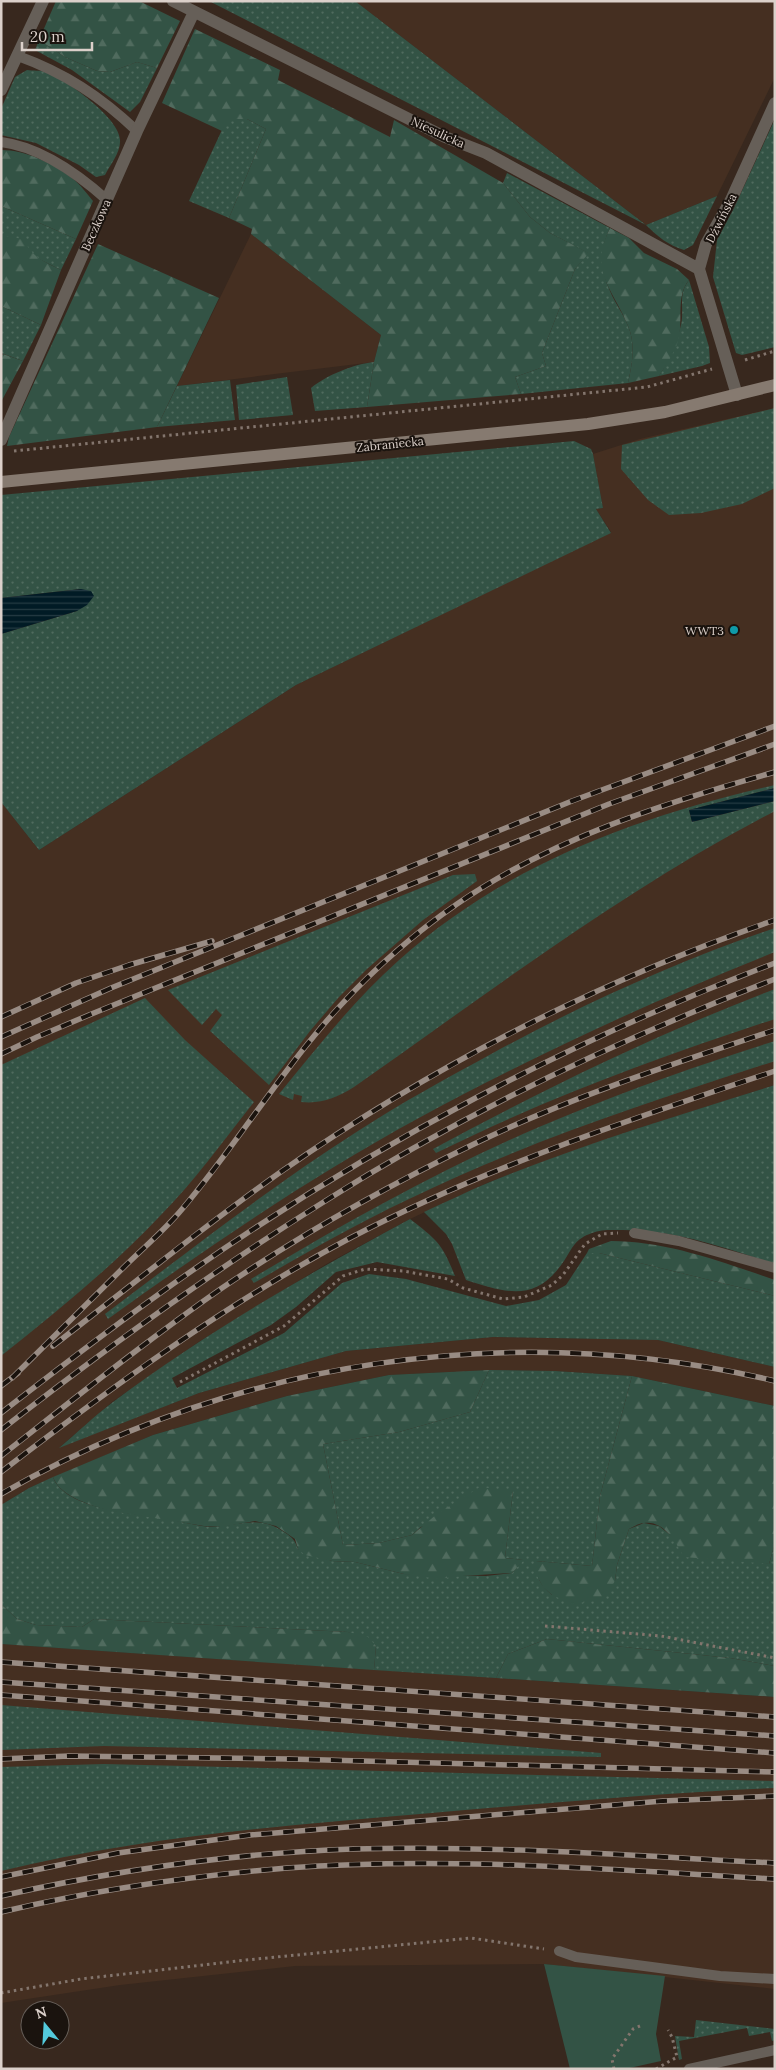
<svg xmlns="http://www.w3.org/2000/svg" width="776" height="2070" font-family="Lora,serif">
  <defs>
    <pattern id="grass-dots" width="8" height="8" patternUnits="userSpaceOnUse" patternTransform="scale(1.25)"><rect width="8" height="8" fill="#335345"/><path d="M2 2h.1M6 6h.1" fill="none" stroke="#506b5e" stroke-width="1.8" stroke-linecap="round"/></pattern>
    <pattern id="forest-firs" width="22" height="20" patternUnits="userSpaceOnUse" patternTransform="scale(1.25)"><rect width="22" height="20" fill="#335345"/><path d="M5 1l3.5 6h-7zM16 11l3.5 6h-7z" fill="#506b5e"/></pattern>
    <pattern id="water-rules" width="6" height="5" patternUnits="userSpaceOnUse" patternTransform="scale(1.25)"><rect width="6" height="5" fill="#011b25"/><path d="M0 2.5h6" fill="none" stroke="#253b43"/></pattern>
  </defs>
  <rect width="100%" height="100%" fill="#38281e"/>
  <path fill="#452f21" d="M355 1H775V77L717 196 646 225Z
    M251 234 381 335 374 362 177 386Z
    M775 408V1085L630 1131 574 1151 489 1182 410 1219 328 1263 200 1341 112 1402 60 1447 199 1393 346 1351 493 1337 658 1340 775 1367V1406L632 1376 555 1371 489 1370 389 1375 287 1396 153 1435 29 1488 1 1505V802L39 850 296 685 611 532 596 509 603 508 593 454 640 439Z
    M1 1644 775 1697V1989L544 1964 295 1966 120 1985 1 2003Z"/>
  <path fill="url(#grass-dots)" d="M209 1H355L646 225 717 196 693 245 684 250C668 245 658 237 646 225Z
    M39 40 65 57 97 71 110 72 137 62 157 68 140 102 130 112 72 70 35 50Z
    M27 70C33 71 40 70 46 72 65 79 120 118 120 140 121 152 110 165 105 175L96 177 79 165 36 143 1 135V109L15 77Z
    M227 119H247L266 129 229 218 189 201Z
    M775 119V347L742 355 736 353 713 277 717 240 734 208Z
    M507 173 610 228C600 248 600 270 610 291 615 303 623 313 628 326 636 344 632 365 628 383L521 394 515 377 546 366 542 353 575 269 588 253 550 233 530 217 503 183Z
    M1 206 76 239 61 270 37 258 29 250 1 237Z
    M689 280 709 347 710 363 702 366 659 376C668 363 681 333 682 318 683 303 679 293 689 280Z
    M1 306 41 325 23 361 1 353Z
    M374 362 367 407 315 411 311 388C327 375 354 364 374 362Z
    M287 377 293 415 239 420 236 385Z
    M230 380 235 420 157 427 177 386Z
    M775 408V488L742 504 701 513 669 515 648 500 621 469 622 445Z
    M574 441 591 449 593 454 603 508 596 509 611 533 296 685 39 850 1 802V634L77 611 81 589 1 598V495Z
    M775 785V788L689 810 692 822 775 801V811C626 888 491 991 354 1087 336 1098 322 1104 301 1102L302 1096 294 1094 293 1100 279 1094C317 1048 353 1001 398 961 504 865 638 816 775 785Z
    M475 874 477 881 423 920 367 969 339 997 310 1031 269 1085 210 1031 222 1015 216 1009 202 1025 168 990 453 875Z
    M775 928V952C652 1001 533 1056 417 1119 309 1178 208 1247 108 1319L105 1314C188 1252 270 1187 358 1131 401 1103 447 1078 493 1053 583 1004 677 961 775 928Z
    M775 989V1019C659 1057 545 1099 436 1153L433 1149C544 1089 657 1034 775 989Z
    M145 998 185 1040 254 1102C223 1141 194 1182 159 1217 111 1268 56 1312 1 1356V1065Z
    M775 1041V1061C650 1102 525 1142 407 1200 354 1225 304 1254 254 1283L251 1279C353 1218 458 1159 568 1115 636 1087 705 1063 775 1041Z
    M775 1085V1264C725 1248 676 1230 623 1230 613 1230 601 1229 592 1233 575 1239 573 1247 564 1261 536 1303 507 1293 466 1280L452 1244 446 1234 424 1212C446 1202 468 1191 490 1182 583 1144 679 1115 775 1085Z
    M410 1219C437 1240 442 1243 455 1276L377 1262 336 1272 296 1307 271 1325 172 1378 177 1388 284 1333 342 1283 369 1274 406 1279 506 1306 539 1300 566 1285 587 1253H599L775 1296V1367L658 1340 493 1337 346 1351 199 1393 59 1448C77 1433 94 1416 113 1402 206 1332 308 1274 410 1219Z
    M489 1370 555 1371 632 1376 600 1496 592 1566 536 1561C536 1577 540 1585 552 1595L615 1581 617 1565 629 1529 644 1523 659 1526 674 1538 769 1564 775 1543V1666L730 1658 547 1639 508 1654 496 1678 374 1670 376 1646 348 1632 94 1619 82 1627 36 1625 17 1619 1 1604V1505L29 1488 53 1477C64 1509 136 1514 164 1518 177 1521 190 1524 202 1526 232 1530 256 1512 284 1532 292 1537 295 1540 298 1549L332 1561 355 1562 404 1574 486 1576 512 1573 523 1560 505 1558 513 1491 421 1527 412 1535 379 1543 343 1545 323 1444 399 1432 470 1412Z
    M1 1705 601 1753V1757L104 1746 1 1750Z
    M104 1764 775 1781V1788C656 1793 538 1804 420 1814 279 1826 139 1837 1 1871V1767Z
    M696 2020 775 2029V2040L772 2041 770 2032 749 2036 747 2028 679 2041 682 2059 679 2060 675 2036 694 2037Z"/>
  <path fill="url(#forest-firs)" d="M56 1H139L180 21 157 68 137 62 110 72 97 71 65 57 39 40Z
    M195 29 280 70 278 80 390 137 394 120 503 183 530 217 550 233 589 253 575 269 542 353 546 366 515 377 521 394 367 407 374 362 381 335 251 234 252 229 229 218 266 129 247 119H228L222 131 162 103Z
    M1 150C26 150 52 163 72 178 80 184 87 194 93 201L76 239 1 206Z
    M610 228 629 238 644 253 677 269 689 280C676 296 683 318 679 337 676 351 667 364 659 376L628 383C632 365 636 344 628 326 613 288 588 272 610 228Z
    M12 236 25 241C32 258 46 262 61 270L41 325 1 306V237Z
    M98 244 219 298 157 427 7 446 9 437Z
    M3 354 23 361 1 402V357Z
    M611 1241C667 1241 722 1262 775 1280V1296L599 1253H587L589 1249Z
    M489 1370 470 1412 399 1432 323 1444 343 1545 379 1543 412 1535 437 1514 480 1487 513 1491 505 1558 524 1560 512 1573 462 1576 438 1579 404 1574 355 1562 332 1561 305 1555 298 1549 295 1539 276 1526 255 1521 227 1526H204L111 1511C93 1506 60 1497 53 1477L153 1435 287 1396 389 1375Z
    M632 1376 775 1406V1543L769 1564 684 1557C676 1543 664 1520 644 1523 639 1523 633 1527 629 1529L617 1565 615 1581 601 1600 572 1604 552 1595 543 1587 536 1574V1561L592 1566 600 1496Z
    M1 1604 17 1619 36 1625 82 1627 94 1619 348 1632 368 1637 376 1646 374 1670 1 1644Z
    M547 1639 730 1658 775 1666V1697L496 1678 508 1654Z"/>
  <path fill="#335345" d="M544 1964 665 1976 656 2034 661 2061 625 2069H570Z"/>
  <path fill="url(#water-rules)" d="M81 589 91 591 94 596 87 605 77 611 1 634V598Z
    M775 788V801L692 822 689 810Z"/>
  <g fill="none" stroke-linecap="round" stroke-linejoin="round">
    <path stroke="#83756d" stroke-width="3" stroke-dasharray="2.5 4" stroke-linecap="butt" d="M745 360 775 351
      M14 451 647 387 712 369
      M180 1382 284 1326 343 1276 365 1269 403 1271 448 1279 463 1288 503 1299 524 1297 552 1285 563 1275 585 1244 602 1234 618 1233
      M545 1626 661 1636 775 1658
      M1 1993 81 1979 246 1960 471 1938 544 1949
      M614 2069 612 2059 633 2029 640 2026
      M656 2069 677 2057 672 2037 668 2030"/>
    <path stroke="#665f58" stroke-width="10" d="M18 56C65 73 100 96 137 131
      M1 142C41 147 78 174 107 200
      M634 1233 679 1241 775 1268
      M559 1951 576 1957 720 1976 775 1979
      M689 2069 775 2050"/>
    <path stroke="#665f58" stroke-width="12" d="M173 1 445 137 486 153 699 269
      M1 90 43 1
      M737 395 699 269 706 244 731 200 775 103
      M1 440 137 131 194 12"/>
    <path stroke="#867a70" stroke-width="12" d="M1 482 588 424 665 412 775 385"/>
    <defs>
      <path id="rail" d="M1 1017 76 983 129 965 212 941
        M1 1037 111 988 572 801 775 726
        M1 1054 37 1037 89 1015 609 804 775 744
        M53 1346C129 1287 204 1226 282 1171 433 1066 601 980 775 920
        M12 1378C49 1341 86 1305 123 1268 143 1248 165 1230 183 1208 238 1143 282 1069 340 1006 375 968 415 933 457 904 553 838 664 803 775 772
        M1 1386 18 1373
        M1 1413C64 1364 128 1315 193 1270 370 1146 573 1039 775 963
        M1 1430C105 1349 210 1273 322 1203 462 1114 620 1039 775 979
        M1 1456C74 1399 146 1341 222 1288 302 1234 387 1186 474 1144 570 1097 673 1064 775 1030
        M1 1472C113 1386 227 1303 352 1237 487 1167 631 1119 775 1071
        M1 1494C236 1360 511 1318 775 1381
        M1 1662 775 1717
        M1 1682 775 1736
        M1 1695 775 1753
        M1 1759 69 1756 289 1759 775 1772
        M1 1877 118 1853 250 1835 663 1801 775 1796
        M1 1896C117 1870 234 1853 353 1849 494 1845 634 1856 775 1863
        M1 1912C95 1890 190 1876 287 1868 449 1856 613 1870 775 1879"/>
    </defs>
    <use href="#rail" stroke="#998c84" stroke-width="5.5"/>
    <use href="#rail" stroke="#1a130e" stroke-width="4" stroke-dasharray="11" stroke-linecap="butt"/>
  </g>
  <circle fill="#0f9aa8" stroke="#1a130e" stroke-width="2" cx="734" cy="630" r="5"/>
  <g text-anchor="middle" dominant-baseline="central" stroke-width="4" stroke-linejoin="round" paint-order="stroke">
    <g font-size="12" fill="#dbd0ca" stroke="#1a130e">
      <text transform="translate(438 132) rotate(25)">Niesulicka</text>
      <text transform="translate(721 218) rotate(-63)">Dźwińska</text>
      <text transform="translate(96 225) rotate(-66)">Beczkowa</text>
      <text transform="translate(390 444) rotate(-6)">Zabraniecka</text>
    </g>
    <g font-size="12" fill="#dbd0ca" stroke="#1a130e" text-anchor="end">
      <text x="724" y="630">WWT3</text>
    </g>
  </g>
  <rect width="776" height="2070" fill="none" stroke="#dbd0ca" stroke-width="5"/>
  <g transform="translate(45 2025) rotate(342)"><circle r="24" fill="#1a130e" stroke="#675f59"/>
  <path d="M0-4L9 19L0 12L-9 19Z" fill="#53cadc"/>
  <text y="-8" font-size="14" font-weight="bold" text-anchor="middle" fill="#dbd0ca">N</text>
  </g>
  <path d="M22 42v8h70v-8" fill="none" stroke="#dbd0ca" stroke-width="2.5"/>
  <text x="30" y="42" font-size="15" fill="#dbd0ca" stroke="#1a130e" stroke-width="4" paint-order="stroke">20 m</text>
</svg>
